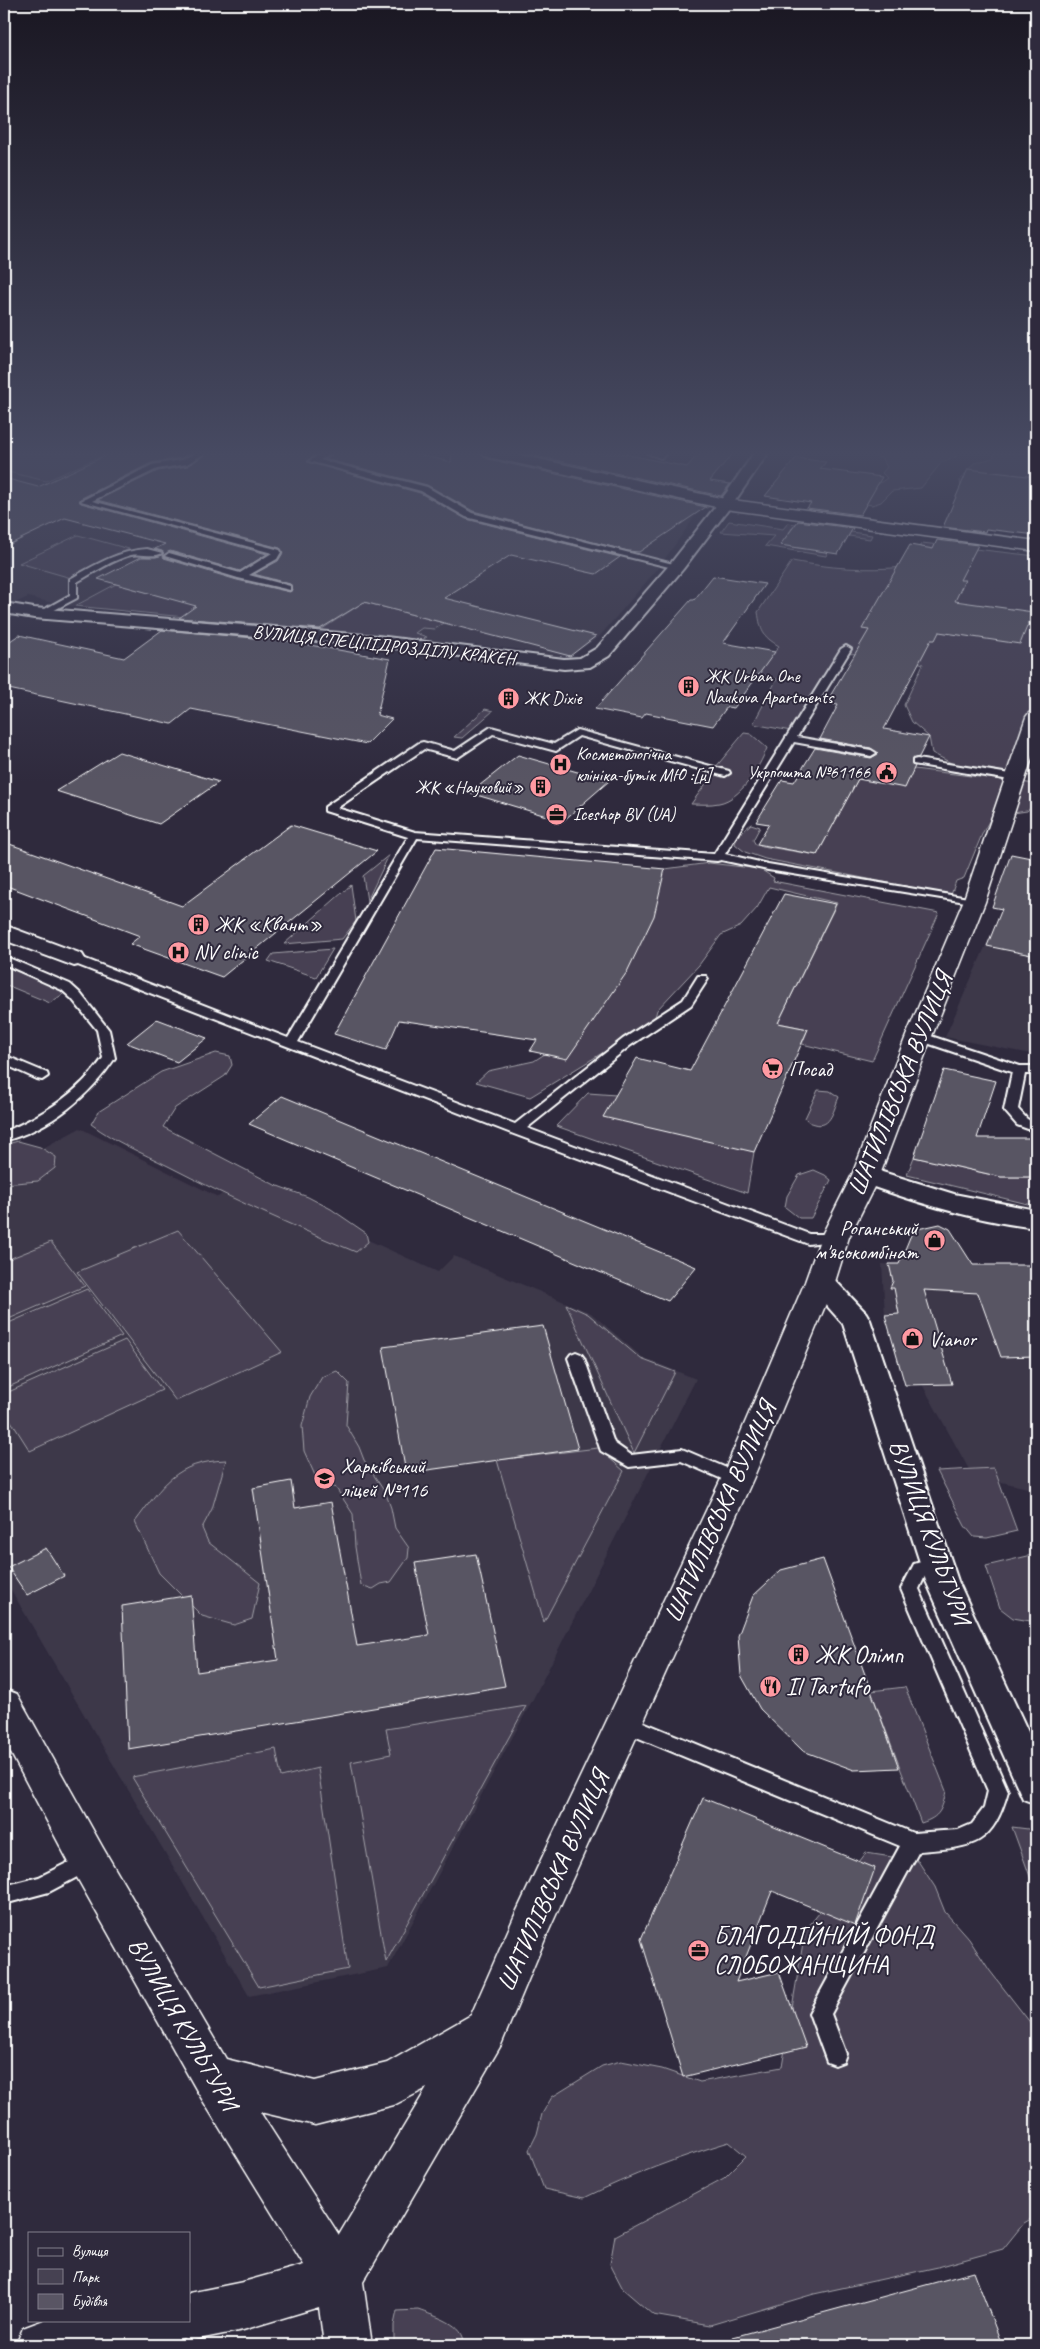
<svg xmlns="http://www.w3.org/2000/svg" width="1040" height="2349" font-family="Caveat,sans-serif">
  <rect width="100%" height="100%" fill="#2f2a3d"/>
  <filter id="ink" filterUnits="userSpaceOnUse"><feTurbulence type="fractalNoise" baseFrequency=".02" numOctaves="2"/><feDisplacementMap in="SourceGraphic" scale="10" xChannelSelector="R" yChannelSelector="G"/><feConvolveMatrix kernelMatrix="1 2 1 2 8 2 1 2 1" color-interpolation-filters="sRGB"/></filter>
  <g filter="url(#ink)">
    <path fill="#3c3749" d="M4 453H323L268 480 476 523 489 514 699 511 659 567 599 637 567 658 515 649 60 605 28 597 15 603 4 600Z
      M998 918 1036 926V1055L945 1037Z
      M80 1128 218 1197 239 1181 438 1272 454 1256 591 1313 642 1357 696 1379 531 1703 388 1968 249 1996 4 1578V1169Z
      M882 1264 1036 1270V1490L972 1475 885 1317Z"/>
    <path fill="#464152" stroke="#a2a0a8" d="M4 453H108L46 481 4 471Z
      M475 453H482L713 504 707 508 471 456Z
      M871 453H956V457L941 463 921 488 892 491 881 502 872 505 860 503 877 485 887 478 882 473 887 467 882 459Z
      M995 453H1036V486L961 489 960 480 974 463 993 458Z
      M729 521 783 529 788 523 872 535 870 539 792 528 786 537 790 547 828 552 826 556 765 546 774 536 721 532Z
      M78 535 129 549 71 578 19 563Z
      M922 543 1036 556V686L1030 701 1036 706V774L1028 776 953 764 932 753 929 737 912 722 904 705 923 664C898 654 865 653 838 654L791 731 753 724 777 679 759 674 779 646C762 636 761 631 758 612L792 561C828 568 867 571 904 567 927 565 950 559 973 554L919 547Z
      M116 584 251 620 244 623 75 606Z
      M364 602 444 623 435 629 422 628 415 633 427 637 422 640 319 631Z
      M485 709 493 711 462 738 454 737Z
      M744 733 751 734 767 748C759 768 741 799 719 803 710 805 700 804 691 804L713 774 715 768Z
      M914 769 1036 784V803L1027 811 992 816 983 832 964 878 956 881 951 895 765 859 745 852 735 844 737 836 751 824 760 827 753 840 756 845 817 855 858 779Z
      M389 855 367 901 363 876Z
      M709 863 760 869 774 878 773 881 939 913 872 1061 802 1044 808 1029 778 1023 837 903 769 887 757 908 741 926 721 935 699 965 657 1010 655 1017 635 1033 530 1097 476 1082 488 1071 534 1061 592 1023 665 869Z
      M351 885 356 921 342 939 284 944Z
      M333 949 316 977 268 961 273 954Z
      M4 966 66 992 50 1003 4 984Z
      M216 1053 230 1056 232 1065 225 1076 175 1108 163 1127 275 1185 308 1197 331 1209 366 1233 368 1242 356 1252C292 1226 230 1198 168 1166 142 1153 115 1142 91 1124L98 1112 161 1072Z
      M818 1090 830 1091 839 1097C834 1108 831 1129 815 1124 811 1123 808 1122 805 1118Z
      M588 1093 616 1095 754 1152 747 1193 556 1126Z
      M18 1141 40 1147 56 1157 55 1168 38 1181 4 1184V1145Z
      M914 1157 1001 1177H1036V1206L907 1175Z
      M814 1170 825 1175 831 1180 811 1218H799L785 1207 787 1196 799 1175Z
      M178 1230 282 1352 176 1401 77 1272Z
      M51 1242 85 1286 4 1321V1261Z
      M87 1289 122 1336 4 1389V1325Z
      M566 1304 588 1314 641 1359 675 1372 634 1453Z
      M125 1340 162 1390 30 1451 4 1410V1394Z
      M337 1371 349 1383 346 1425 359 1447 364 1460 386 1494 391 1508 395 1528 409 1548 408 1558 391 1582 381 1584 373 1589 361 1585 355 1547 353 1514 336 1488 318 1482 304 1451 302 1426 310 1397 322 1377Z
      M598 1448 624 1471 544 1622 497 1460Z
      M226 1460 212 1509 202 1528 208 1542 260 1583 252 1619 234 1625 202 1616 159 1573 135 1522C163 1485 175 1462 226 1460Z
      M994 1468 1017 1531 987 1538 974 1537 965 1526 937 1471Z
      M1036 1554V1622L1013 1618 1000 1608 986 1566Z
      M905 1687 946 1791C942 1810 940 1817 921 1823L871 1691Z
      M526 1706 386 1962 351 1762 391 1754 386 1729Z
      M276 1749 281 1777 318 1768 348 1969 259 1987 132 1777Z
      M1012 1827 1036 1830V1893Z
      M866 1853 918 1861 935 1887 945 1912 969 1939 990 1971 1036 2030V2216L1024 2223 1003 2249 938 2267 814 2294 710 2325 653 2315 623 2289 610 2264 615 2236 724 2178 746 2156 729 2142C679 2157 631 2175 584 2198L544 2189 529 2150 537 2134 542 2114 552 2097 602 2066 621 2061 662 2069 700 2082 782 2067 805 1931Z
      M418 2310C434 2316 466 2324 464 2345H394V2325L397 2311Z"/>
    <path fill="#595564" stroke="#fff" d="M111 453H190L181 458 151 463 80 499 81 503 267 554 240 571 170 551 163 556 164 558 237 580 290 592 292 590 290 584 254 574 278 561 283 553 280 548 97 500 158 471 188 466 207 453H318L307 462 420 493 466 519 620 557 596 574 511 555 444 598 596 636 570 656 364 602 320 629 179 618 196 606 98 579 141 557H156L163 555 162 551 155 549 165 544 65 518 4 547V478L38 487Z
      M334 453H412L451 462 452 453H479L488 459 706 507 639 552 628 551 473 511 427 485 325 459Z
      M522 453H620L687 467 699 453H733L710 481 730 484 721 496Z
      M796 458 826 462 820 469 882 477 860 515 807 508 811 503 765 496Z
      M968 469 1036 477V535L986 529 985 532 943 527Z
      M798 521 853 528 838 554 780 545Z
      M937 540 978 545 960 580H965L955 601 1033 612 1020 644 939 632 935 640H931L884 729 929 737 919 757 912 759V765L915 766 905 788 858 779 817 855 757 844 769 824 756 822 782 780 794 782 815 748 871 758 878 754 871 748 820 739 838 705 826 703 869 630 862 629 910 545 933 549Z
      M713 576 765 584 723 643 775 652 734 708 727 707 713 726 646 713 642 718 595 709 691 600H694Z
      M162 630 300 642 298 643 390 659 377 715 392 719 367 744 191 709 172 724 4 688V645L19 635 124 658Z
      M119 752 219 782 159 824 56 791Z
      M518 755 609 781 563 821 470 793Z
      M291 825 377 851 222 977 130 944 140 936 4 885V842L182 906Z
      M436 848 665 869 654 916 627 972 567 1059 530 1051 537 1040 399 1020 386 1050 334 1034Z
      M1011 854 1036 859V956L987 946 1002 909 992 907Z
      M784 894 836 904 778 1023 808 1029 754 1152 603 1117 637 1058 690 1071Z
      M157 1019 207 1038 177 1062 127 1043Z
      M944 1070 996 1081 977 1138H1036V1177H1001L914 1157Z
      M282 1096 696 1267 668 1301 249 1124Z
      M940 1224 950 1229 973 1265H1036V1356L1001 1357 978 1293 924 1290 952 1384 905 1385 885 1315 899 1314 894 1288H890L893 1281 889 1264H899L913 1230Z
      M543 1326 578 1449 406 1473 383 1347Z
      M291 1481 295 1508 331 1502 357 1646 429 1635 415 1563 476 1554 505 1686 128 1749 122 1606 191 1595 197 1672 278 1660 253 1488Z
      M46 1548 64 1576 27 1595 8 1567Z
      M823 1559 899 1768 854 1770 803 1751 760 1709 741 1675 738 1636 753 1596 781 1570Z
      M703 1798 875 1868 855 1925 772 1891 736 1982 779 1972 806 2047 683 2077 641 1939Z
      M974 2272 1002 2345H734L733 2337Z"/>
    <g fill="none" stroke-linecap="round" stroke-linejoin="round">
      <defs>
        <path id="service" d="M195 453H205L187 464 157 469 92 501 280 550 281 552 277 559 249 575 290 586V590L238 578 165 556 169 553 240 573 272 553 81 501 152 465 182 460Z
          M322 453H332L320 460 427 487 472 513 681 566 677 569 466 517 421 491 309 461Z
          M647 453H667L661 458Z
          M147 549 162 553C155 558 141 553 131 555 112 560 95 572 77 582V598L43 616 36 614 70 595V579C95 565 117 551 147 549Z
          M846 646 851 649 797 737 871 750 876 753 871 756 794 742 725 854 768 864 974 899 978 900 980 902 978 904 768 870 721 860 717 861 417 838 298 1042 515 1124 623 1039 683 1000 698 976H706L708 979 691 1005 631 1045 527 1128 809 1234H840L842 1237 840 1240 808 1244 803 1242 511 1133 70 962 68 959 70 956H78L288 1038 408 837 325 811V807L419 743 423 742 455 751 491 727 554 744 577 730 729 771 730 773 725 776 579 736 556 751 493 734 457 758 424 749 337 808 415 832 714 854 841 649Z
          M917 759 1016 775 1021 778 1016 781 913 764V760Z
          M4 956 70 984 80 993 109 1030 115 1058C90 1096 50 1129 4 1141V1132C43 1115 78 1094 103 1058L97 1030 72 999 62 990 4 964Z
          M919 1032 1020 1066H1036V1074H1025L1018 1109 1027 1119 1036 1123V1132L1017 1125 1004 1110 1012 1072 915 1039 913 1036Z
          M4 1055 47 1073 48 1076 42 1080 37 1079 4 1064Z
          M576 1352 581 1354 584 1358 614 1443 631 1455 682 1449 743 1475 745 1479 743 1483 737 1485 731 1483 681 1461 629 1467 601 1451 568 1358 571 1354Z
          M937 1557 943 1559 946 1564 943 1569 926 1574 919 1589 1008 1791C992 1848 972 1847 919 1851L831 2014 846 2054 843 2062 835 2065 827 2062 809 2013 900 1846 617 1729 615 1723 617 1717 624 1715 631 1717 913 1833 958 1830 972 1824 984 1808 988 1791 901 1589 914 1564Z
          M89 1852 96 1855 99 1861 96 1867 49 1892 4 1904V1886L39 1877Z"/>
        <path id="minor" d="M754 453H768L737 498 683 569 609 656 590 667 564 669 378 646 34 618 4 613V603L34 608 378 636 564 659 580 658 597 648 671 563 727 492Z
          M4 925 82 954 85 959 82 964 74 966 4 940Z
          M866 1167 954 1194 1036 1210V1228C975 1221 915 1202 857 1181L853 1175 857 1169Z
          M820 1272 830 1275 866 1313 870 1320 958 1581 1036 1749V1804L1023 1799 926 1581 843 1324 806 1282 810 1275Z"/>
        <path id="tertiary" d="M481 453H511L725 499 1036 541V551L725 509 488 457Z
          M1036 711V746L985 902 932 1036 880 1175 849 1237 835 1282 753 1479 546 1937 501 2045 363 2282 372 2345H324L319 2307 243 2330 189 2341 183 2338 162 2345H16L23 2328 44 2320H189V2293L243 2282 304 2265 197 2091 75 1874 4 1740V1689L17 1694 103 1848 226 2059 315 2081 387 2063 471 2015 514 1917 721 1479 805 1282 821 1237 852 1175 906 1036 963 902 1026 717 1029 713ZM427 2088 339 2235 260 2112 315 2125 394 2105Z"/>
      </defs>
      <use href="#service" stroke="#fff" stroke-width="4"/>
      <use href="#minor" stroke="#fff" stroke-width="4"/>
      <use href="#tertiary" stroke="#fff" stroke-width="3"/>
      <use href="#service" fill="#2f2a3d" fill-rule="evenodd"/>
      <use href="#minor" fill="#2f2a3d" fill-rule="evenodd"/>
      <use href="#tertiary" fill="#2f2a3d" fill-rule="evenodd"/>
    </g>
  </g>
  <linearGradient id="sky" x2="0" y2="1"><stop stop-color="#1a1722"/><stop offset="0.58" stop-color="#474a62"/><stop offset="1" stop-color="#474a62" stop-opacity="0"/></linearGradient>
  <rect width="1040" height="782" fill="url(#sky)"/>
  <defs>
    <symbol id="building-disc" viewBox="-11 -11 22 22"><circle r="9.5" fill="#ff9aa2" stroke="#2f2a3d"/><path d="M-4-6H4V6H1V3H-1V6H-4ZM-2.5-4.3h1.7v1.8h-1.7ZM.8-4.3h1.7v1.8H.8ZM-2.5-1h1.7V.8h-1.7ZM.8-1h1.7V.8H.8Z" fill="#111"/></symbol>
    <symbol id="hospital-disc" viewBox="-11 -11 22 22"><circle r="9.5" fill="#ff9aa2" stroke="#2f2a3d"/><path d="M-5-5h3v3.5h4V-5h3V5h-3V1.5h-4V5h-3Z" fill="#111"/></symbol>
    <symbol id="civic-disc" viewBox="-11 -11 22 22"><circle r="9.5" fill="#ff9aa2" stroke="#2f2a3d"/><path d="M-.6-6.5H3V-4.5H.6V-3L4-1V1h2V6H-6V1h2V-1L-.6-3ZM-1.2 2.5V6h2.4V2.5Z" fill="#111"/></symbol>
    <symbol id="office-disc" viewBox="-11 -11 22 22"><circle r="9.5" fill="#ff9aa2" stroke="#2f2a3d"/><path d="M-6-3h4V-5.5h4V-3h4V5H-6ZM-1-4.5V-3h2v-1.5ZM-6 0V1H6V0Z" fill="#111"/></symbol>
    <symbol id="supermarket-disc" viewBox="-11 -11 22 22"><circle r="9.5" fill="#ff9aa2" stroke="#2f2a3d"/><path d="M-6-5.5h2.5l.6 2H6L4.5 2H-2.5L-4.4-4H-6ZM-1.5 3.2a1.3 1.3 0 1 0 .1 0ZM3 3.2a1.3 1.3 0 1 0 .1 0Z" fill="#111"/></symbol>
    <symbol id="shop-disc" viewBox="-11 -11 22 22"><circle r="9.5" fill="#ff9aa2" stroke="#2f2a3d"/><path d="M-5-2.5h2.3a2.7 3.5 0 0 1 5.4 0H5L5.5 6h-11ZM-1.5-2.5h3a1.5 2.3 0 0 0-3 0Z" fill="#111"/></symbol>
    <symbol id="school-disc" viewBox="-11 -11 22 22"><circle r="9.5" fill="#ff9aa2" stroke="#2f2a3d"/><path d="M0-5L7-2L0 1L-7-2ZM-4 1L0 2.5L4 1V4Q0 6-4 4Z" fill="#111"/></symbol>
    <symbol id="restaurant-disc" viewBox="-11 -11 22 22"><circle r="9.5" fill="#ff9aa2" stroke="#2f2a3d"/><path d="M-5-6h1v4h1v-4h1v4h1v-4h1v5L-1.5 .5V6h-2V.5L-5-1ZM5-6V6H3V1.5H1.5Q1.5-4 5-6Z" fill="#111"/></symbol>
  </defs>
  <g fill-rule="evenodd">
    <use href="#building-disc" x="676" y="674" width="25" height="25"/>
    <use href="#building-disc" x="496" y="686" width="25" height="25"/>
    <use href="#hospital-disc" x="548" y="752" width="25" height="25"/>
    <use href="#civic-disc" x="874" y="760" width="25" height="25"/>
    <use href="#building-disc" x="528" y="774" width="25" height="25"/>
    <use href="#office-disc" x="544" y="802" width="25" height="25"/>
    <use href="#building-disc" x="186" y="912" width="25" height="25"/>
    <use href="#hospital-disc" x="166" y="940" width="25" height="25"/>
    <use href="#supermarket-disc" x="760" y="1056" width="25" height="25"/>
    <use href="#shop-disc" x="922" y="1228" width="25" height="25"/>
    <use href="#shop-disc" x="900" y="1326" width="25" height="25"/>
    <use href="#school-disc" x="312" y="1466" width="25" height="25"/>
    <use href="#building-disc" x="786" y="1642" width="25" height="25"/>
    <use href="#restaurant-disc" x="758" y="1674" width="25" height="25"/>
    <use href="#office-disc" x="686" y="1938" width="25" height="25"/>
  </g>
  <g text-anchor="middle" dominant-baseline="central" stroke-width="4" stroke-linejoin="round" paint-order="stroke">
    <g font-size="18" fill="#fff" stroke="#2f2a3d">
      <text transform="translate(384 645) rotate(6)">ВУЛИЦЯ СПЕЦПІДРОЗДІЛУ КРАКЕН</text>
    </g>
    <g font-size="18" fill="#fff" stroke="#2f2a3d" text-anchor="start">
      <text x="705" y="676">ЖК Urban One<tspan x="705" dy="21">Naukova Apartments</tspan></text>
      <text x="524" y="698">ЖК Dixie</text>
      <text x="576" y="754">Косметологічна<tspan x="576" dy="21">клініка-бутік МЮ :[μ]</tspan></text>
      <text x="870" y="772" text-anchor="end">Укрпошта №61166</text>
      <text x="524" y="787" text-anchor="end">ЖК «Науковий»</text>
      <text x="573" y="814">Iceshop BV (UA)</text>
    </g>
    <g font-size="21" fill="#fff" stroke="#2f2a3d" text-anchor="start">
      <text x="215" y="924">ЖК «Квант»</text>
      <text x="194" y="952">NV clinic</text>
      <text x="789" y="1069">Посад</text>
      <text x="918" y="1228" text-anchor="end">Роганський<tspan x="918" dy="24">м'ясокомбінат</tspan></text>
      <text x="929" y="1339">Vianor</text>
      <text x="341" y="1466">Харківський<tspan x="341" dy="24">ліцей №116</tspan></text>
    </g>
    <g font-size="25" fill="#fff" stroke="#2f2a3d">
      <text transform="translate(900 1084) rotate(-68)">ШАТИЛІВСЬКА ВУЛИЦЯ</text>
      <text transform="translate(720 1512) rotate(-66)">ШАТИЛІВСЬКА ВУЛИЦЯ</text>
      <text transform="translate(930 1532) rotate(70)">ВУЛИЦЯ КУЛЬТУРИ</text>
      <text transform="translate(553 1881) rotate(-66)">ШАТИЛІВСЬКА ВУЛИЦЯ</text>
      <text transform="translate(183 2024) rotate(60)">ВУЛИЦЯ КУЛЬТУРИ</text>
    </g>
    <g font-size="25" fill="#fff" stroke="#2f2a3d" text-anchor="start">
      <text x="815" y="1655">ЖК Олімп</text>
      <text x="786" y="1687">Il Tartufo</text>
      <text x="714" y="1936">БЛАГОДІЙНИЙ ФОНД<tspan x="714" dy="29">СЛОБОЖАНЩИНА</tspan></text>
    </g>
  </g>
  <rect width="1040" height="2349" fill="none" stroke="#2f2a3d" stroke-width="20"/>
  <rect x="10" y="10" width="1020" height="2329" fill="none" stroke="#fff" stroke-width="2" filter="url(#ink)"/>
  <rect x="28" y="2232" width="162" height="90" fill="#2f2a3d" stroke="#827f8b"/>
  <rect x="38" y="2248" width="25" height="8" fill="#2f2a3d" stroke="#827f8b"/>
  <text x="72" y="2256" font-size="15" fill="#ffffff">Вулиця</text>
  <rect x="38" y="2269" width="25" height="15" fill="#464152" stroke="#827f8b"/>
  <text x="72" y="2282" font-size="15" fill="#ffffff">Парк</text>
  <rect x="38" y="2294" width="25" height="15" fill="#595564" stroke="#827f8b"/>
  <text x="72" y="2306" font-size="15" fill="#ffffff">Будівля</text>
</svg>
